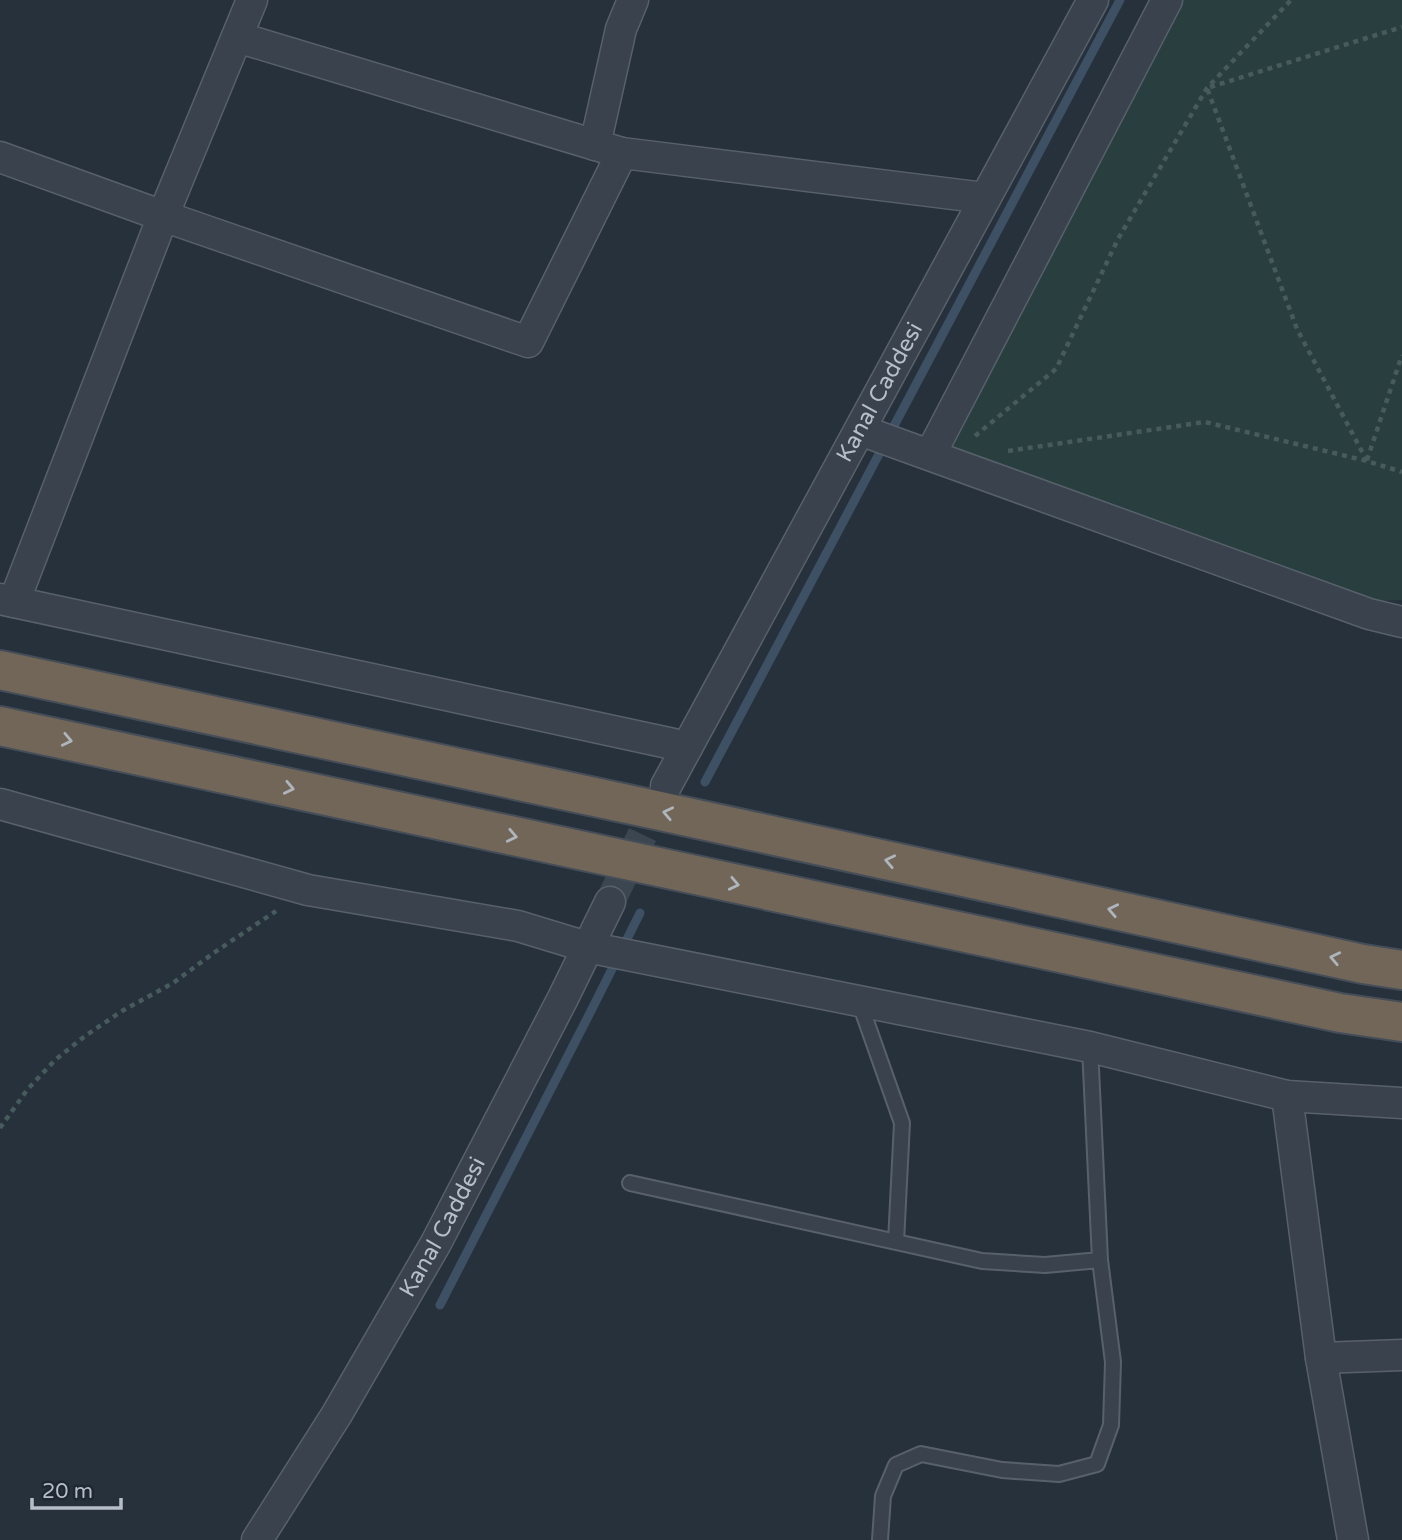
<svg xmlns="http://www.w3.org/2000/svg" width="1402" height="1540" font-family="'Varela Round',sans-serif">
  <rect width="100%" height="100%" fill="#26313c"/>
  <path fill="#293e3e" d="M1182 0H1402V600L1343 603 930 455Z"/>
  <g fill="none" stroke-linecap="round" stroke-linejoin="round">
    <path stroke="#3d5064" stroke-width="9" d="M705 782 1120 0
      M440 1305 593 1007 640 913"/>
    <path stroke="#3c4651" stroke-width="30" stroke-dasharray="30 15" stroke-linecap="butt" d="M610 902 663 792"/>
    <defs>
      <path id="lane" d="M859 1001 902 1123 896 1242
        M630 1183 982 1261 1045 1265 1100 1260
        M880 1540 883 1496 896 1465 921 1454 1002 1470 1059 1474 1097 1464 1111 1425 1113 1362 1100 1260 1090 1047"/>
      <g id="street">
        <path d="M252 0 163 216 528 342 622 153 985 198"/>
        <path d="M237 37 622 153"/>
        <path d="M595 145 621 29 633 0"/>
        <path d="M0 157 163 216 14 602"/>
        <path d="M860 430 1369 614 1402 622"/>
        <path d="M930 455 1167 0"/>
        <path d="M0 599 687 747"/>
        <path id="s1" d="M666 786 1093 0"/>
        <path d="M0 804 308 890 518 926 587 947 1090 1047 1287 1096 1402 1103"/>
        <path d="M1287 1096 1321 1358 1353 1540"/>
        <path d="M1321 1358 1402 1355"/>
        <path id="s2" d="M257 1540 337 1414 436 1243 563 998 610 902"/>
      </g>
      <path id="highway" d="M0 670 651 809 1363 964 1402 970
        M0 726 1340 1013 1402 1022"/>
    </defs>
    <use href="#lane" stroke="#58616b" stroke-width="18"/>
    <use href="#street" stroke="#58616b" stroke-width="33"/>
    <use href="#highway" stroke="#454e58" stroke-width="42"/>
    <path stroke="#485b5c" stroke-width="4.5" stroke-dasharray="5 5" stroke-linecap="butt" d="M975 436 1056 369 1118 239 1207 88 1291 0
      M1008 451 1205 422 1367 461 1402 472
      M1367 460 1402 355
      M1367 461 1297 329 1207 88 1402 27
      M0 1128 27 1090 55 1060 85 1036 122 1011 173 983 215 952 276 911"/>
    <use href="#lane" stroke="#3a434d" stroke-width="14"/>
    <use href="#street" stroke="#3a434d" stroke-width="30"/>
    <use href="#highway" stroke="#726658" stroke-width="38"/>
  </g>
  <defs><path id="oneway-chevron" d="M-2-3.5L2.5 0L-2 3.5" fill="none" stroke-width="1.6" stroke-linecap="round" stroke-linejoin="round" transform="scale(1.75)"/></defs>
  <g stroke="#afb5bd">
    <use href="#oneway-chevron" transform="translate(67 740) rotate(12)"/>
    <use href="#oneway-chevron" transform="translate(289 788) rotate(12)"/>
    <use href="#oneway-chevron" transform="translate(668 813) rotate(-168)"/>
    <use href="#oneway-chevron" transform="translate(512 836) rotate(12)"/>
    <use href="#oneway-chevron" transform="translate(890 861) rotate(-168)"/>
    <use href="#oneway-chevron" transform="translate(734 884) rotate(12)"/>
    <use href="#oneway-chevron" transform="translate(1113 910) rotate(-168)"/>
    <use href="#oneway-chevron" transform="translate(1335 958) rotate(-168)"/>
  </g>
  <g text-anchor="middle" dominant-baseline="central" stroke-width="5" stroke-linejoin="round" paint-order="stroke">
    <g font-size="23" fill="#b6bec8" stroke="#1f2832">
      <text stroke="none"><textPath href="#s1" startOffset="448">Kanal Caddesi</textPath></text>
      <text stroke="none"><textPath href="#s2" startOffset="364">Kanal Caddesi</textPath></text>
    </g>
  </g>
  <path d="M32 1498v10h89v-10" fill="none" stroke="#b6bec8" stroke-width="3.5"/>
  <text x="42" y="1498" font-size="21" fill="#b6bec8" stroke="#1f2832" stroke-width="5" paint-order="stroke">20 m</text>
</svg>
